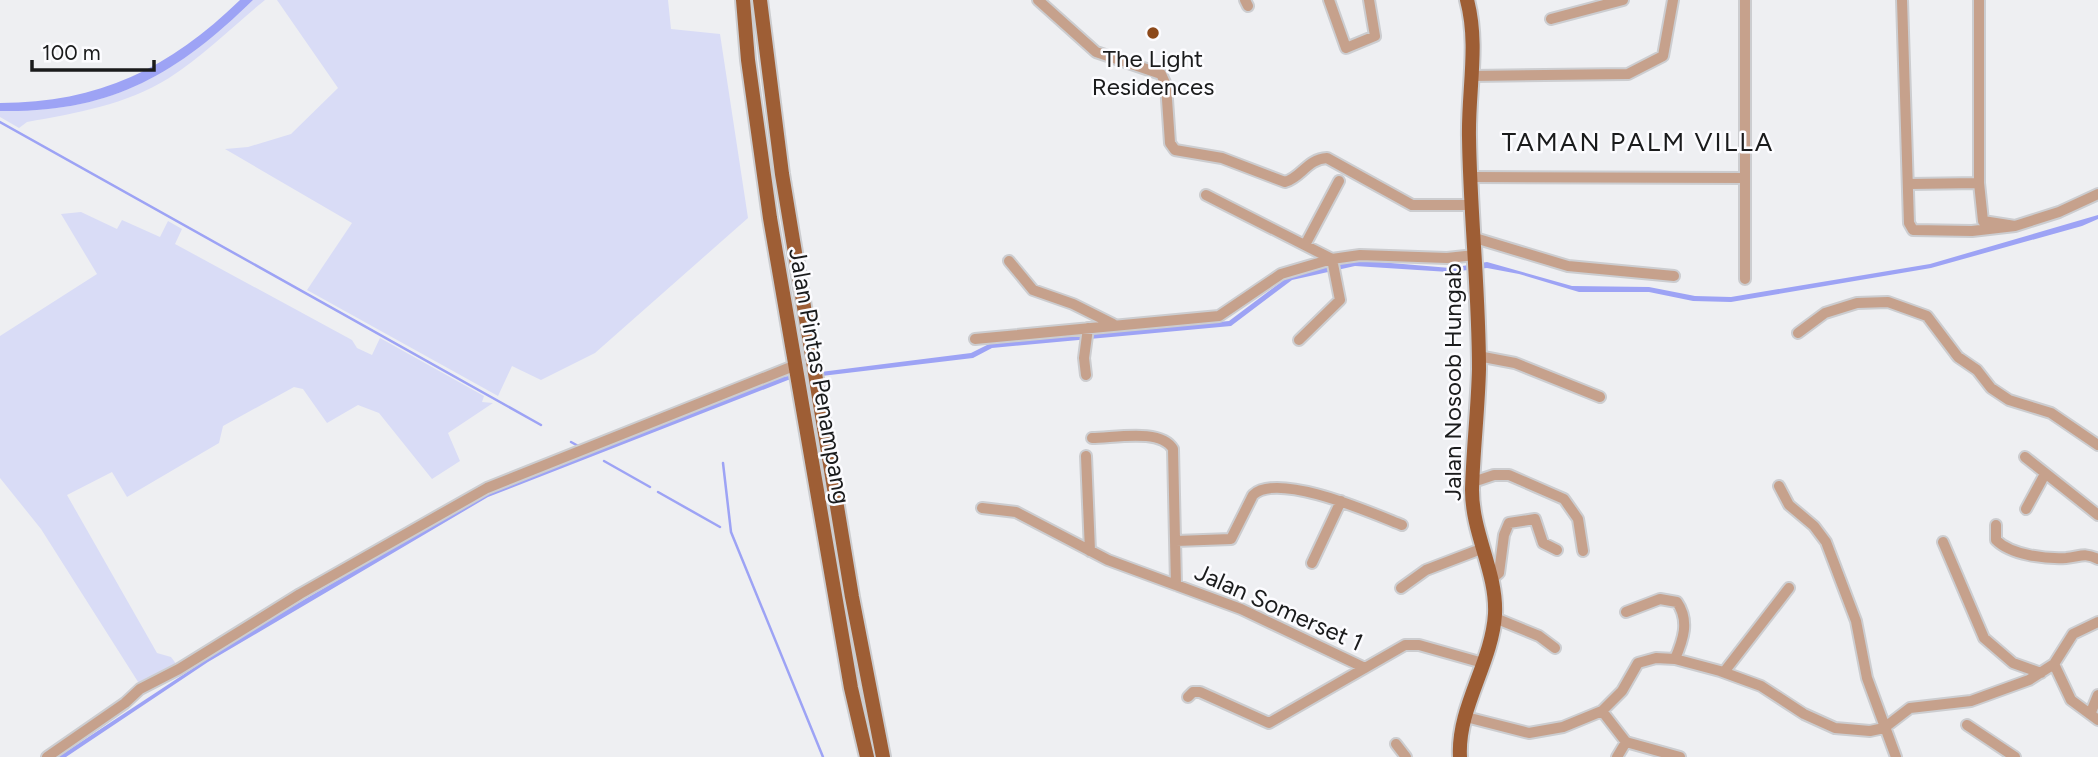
<svg xmlns="http://www.w3.org/2000/svg" width="2098" height="757" font-family="Figtree,sans-serif">
  <rect width="100%" height="100%" fill="#eeeff2"/>
  <path fill="#d9dcf6" d="M253 0H265C234 25 203 56 169 78 126 105 76 113 27 122L19 128 0 117V111C110 113 176 75 253 0Z
    M277 0H668L671 29 720 34 748 218 595 353 541 380 512 366 498 396 307 290 352 223 225 149 248 147 291 134 338 88Z
    M81 212 117 229 122 220 160 237 168 221 182 229 175 244 352 340 357 348 372 355 380 338 484 396 482 402 493 403 448 433 460 461 432 479 379 413 358 405 327 423 303 389 294 387 223 426 219 443 127 497 112 472 67 495 157 653 171 657 177 665 140 685 41 529 0 478V336L97 274 61 214Z"/>
  <path fill="#9da3f5" d="M240 0H253C176 75 111 113 0 111V103C99 103 170 68 240 0Z
    M2098 215V219L2082 226 1931 268 1731 302 1693 301 1649 292H1579L1519 274 1487 268 1449 272 1355 266 1292 280 1231 326 992 348 973 358 788 380 488 497 208 662 66 757H58L245 634 489 492 781 377 971 353 989 344 1229 321 1289 276 1356 260 1450 268 1487 262 1572 286 1649 287 1695 296 1731 297 1930 264Z"/>
  <g fill="none" stroke-linecap="round" stroke-linejoin="round">
    <path stroke="#9da3f5" stroke-width="2.5" d="M0 122 541 425
      M571 442 580 447
      M604 461 650 487
      M723 463 731 532 823 757
      M658 492 720 527"/>
    <defs>
      <path id="minor" d="M1038 0 1096 52 1161 74 1166 85 1170 143 1175 150 1222 158 1285 182C1302 177 1307 159 1327 158L1412 205H1472
        M1245 0 1248 6
        M1329 0 1346 48 1375 36 1369 0
        M1745 0V279
        M1902 0 1909 223 1913 230 1972 231 2015 226 1983 221 1979 183V0
        M1551 19 1623 0
        M1471 76 1628 74 1663 56 1673 0
        M1471 177 1745 178
        M1909 184 1979 183
        M1206 195 1332 259 1340 300 1299 340
        M2015 226 2059 212 2098 194
        M1475 238 1568 266 1674 276
        M1305 245 1339 181
        M1009 261 1033 290 1073 304 1113 324
        M1798 333 1825 313 1857 303 1888 302 1927 316 1958 357 1977 370 1991 388 2009 400 2051 413 2098 445
        M975 339 1219 316 1281 274 1332 259 1360 255 1447 258 1475 255
        M1478 356 1515 363 1600 397
        M1086 375 1084 358 1088 328
        M1092 438C1114 438 1161 428 1173 449L1176 585
        M1086 456 1090 551
        M2025 457 2098 515
        M1473 482 1494 475H1509L1564 499 1578 519 1583 551
        M1779 486 1789 505 1814 526 1826 542 1856 621 1867 678 1896 757
        M982 508 1016 512 1108 560 1241 609 1365 668
        M2026 509 2045 474
        M1996 525V540C2011 555 2045 559 2066 558 2080 557 2084 552 2098 559
        M1176 541 1231 539 1253 495C1278 471 1374 514 1402 525
        M1943 542 1984 638 2013 663 2041 673
        M1312 563 1341 501
        M1492 579 1499 573 1504 535 1509 523 1535 519 1543 543 1557 550
        M1401 588 1426 570 1481 549
        M1626 612 1660 599 1677 602C1690 621 1683 640 1675 659
        M1495 618 1539 636 1555 648
        M2054 664 2071 700 2098 720
        M1724 672 1789 588
        M1188 697 1193 692H1200L1269 723 1405 645H1419L1483 663
        M1602 711 1626 742 1680 757
        M2091 712 2098 695
        M1466 717 1529 733 1563 727 1602 711 1622 691 1638 663 1656 658 1675 659 1720 671 1761 686 1804 714 1835 728 1870 731 1884 728 1910 708 1971 701 2029 680 2054 664 2073 634 2098 622
        M1967 725 2015 757
        M1396 744 1406 757
        M47 757 125 703 140 689 179 669 300 594 487 488 796 365
        M1617 757 1626 742"/>
      <path id="major" d="M743 0 748 60 770 218 851 688 867 757
        M760 0 782 174 852 597 883 757
        M1460 757C1457 708 1492 663 1495 614 1497 572 1472 534 1472 490 1473 450 1478 410 1479 369 1479 291 1470 214 1469 137 1468 90 1479 45 1467 0"/>
    </defs>
    <use href="#minor" stroke="#cccdd0" stroke-width="14"/>
    <use href="#major" stroke="#cccdd0" stroke-width="18"/>
    <use href="#minor" stroke="#c6a18c" stroke-width="10"/>
    <use href="#major" stroke="#9e5e35" stroke-width="14"/>
  </g>
  <circle fill="#8c491a" stroke="#fcfcff" stroke-width="2.5" cx="1153" cy="33" r="7"/>
  <g text-anchor="middle" dominant-baseline="central" stroke-width="5" stroke-linejoin="round" paint-order="stroke">
    <g font-size="24" fill="#1a1b1c" stroke="#fcfcff">
      <text x="1153" y="58">The Light<tspan x="1153" dy="28">Residences</tspan></text>
    </g>
    <g font-size="24" fill="#1a1b1c" stroke="#fcfcff">
      <text transform="translate(820 376) rotate(80)">Jalan Pintas Penampang</text>
      <text transform="translate(1452 382) rotate(-90)">Jalan Nosoob Hungab</text>
      <text transform="translate(1279 607) rotate(24)">Jalan Somerset 1</text>
    </g>
    <g font-size="26" letter-spacing="2" fill="#1a1b1c" stroke="#fcfcff">
      <text x="1638" y="142">TAMAN PALM VILLA</text>
    </g>
  </g>
  <path d="M32 60v10h122v-10" fill="none" stroke="#1a1b1c" stroke-width="3.5"/>
  <text x="42" y="60" font-size="21" fill="#1a1b1c" stroke="#fcfcff" stroke-width="5" paint-order="stroke">100 m</text>
</svg>
